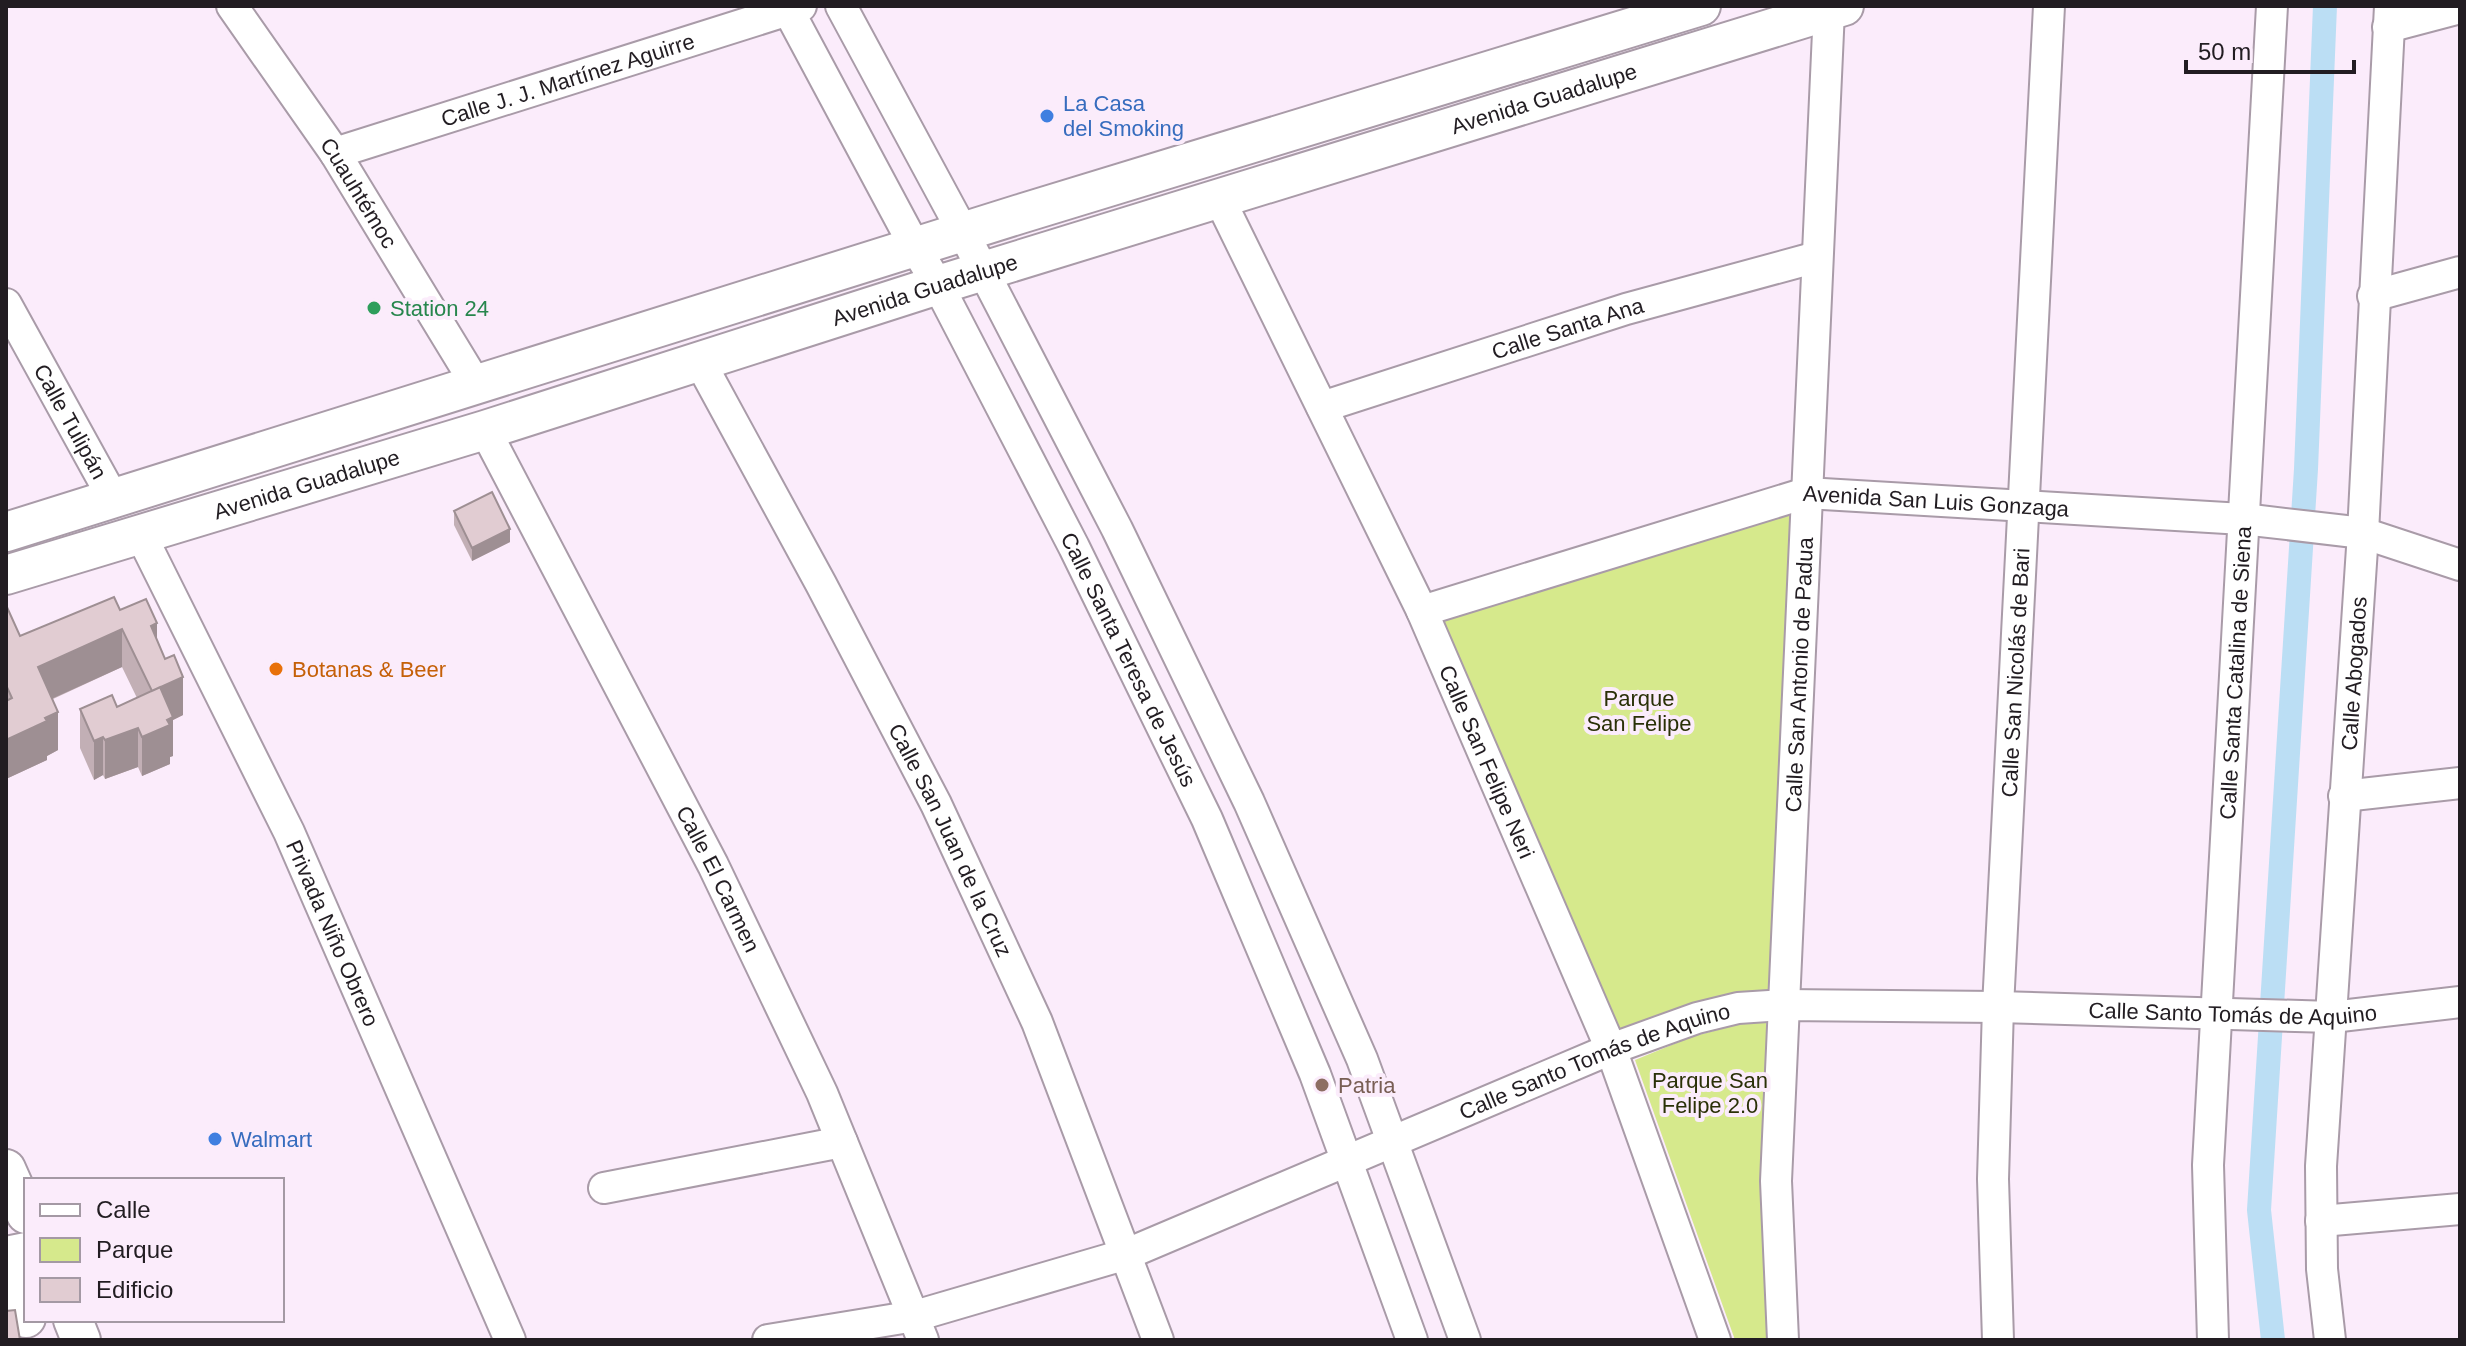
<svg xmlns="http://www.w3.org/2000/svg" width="2466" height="1346" font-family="Arial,sans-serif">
  <rect width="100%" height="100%" fill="#fbecfb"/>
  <path fill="#d6e98c" d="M1803 498 1773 1002 1615 1041 1435 616Z
    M1766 1017 1775 1340H1735L1635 1060 1691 1037Z"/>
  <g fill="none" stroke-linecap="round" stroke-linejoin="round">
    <path stroke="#bbdef4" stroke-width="24" d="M2273 1340 2259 1210 2306 469 2325 6"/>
    <defs>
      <g id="minor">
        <path id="s1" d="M232 6 335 153 477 386"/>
        <path id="s2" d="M786 6 915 247 938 285 1074 547 1207 819 1315 1074 1412 1340"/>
        <path d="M841 6 963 232 1117 529 1249 802 1362 1059 1465 1340"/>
        <path d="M2388 27 2460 8"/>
        <path id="s3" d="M335 153 801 6"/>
        <path id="s4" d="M1220 200 1422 611 1611 1049 1715 1340"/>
        <path d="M2373 296 2460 272"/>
        <path id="s5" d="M6 304 113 498"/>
        <path id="s6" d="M700 362 821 584 936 804 1037 1022 1158 1340"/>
        <path id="s7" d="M1322 407 1626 309 1817 257"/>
        <path id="s8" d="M485 430 713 865 822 1093 923 1340"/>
        <path id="s9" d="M141 535 289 832 510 1340"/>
        <path id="s10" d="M1422 611 1806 493 2243 519 2363 533 2460 565"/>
        <path d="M2344 796 2460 783"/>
        <path d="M604 1188 842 1142"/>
        <path d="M2321 1221 2460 1209"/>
        <path d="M6 1252 26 1248"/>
        <path id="s11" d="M768 1340 915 1316 1127 1254 1611 1049 1697 1018 1738 1008 1783 1005 1998 1007 2332 1017 2460 1002"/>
        <path id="s12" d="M1783 1340 1776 1181 1829 10"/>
        <path id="s13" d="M1998 1340 1993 1179 1998 1007 2049 6"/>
        <path id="s14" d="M2213 1340 2208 1165 2272 6"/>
        <path id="s15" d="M2330 1340 2322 1269 2321 1166 2363 533 2390 6"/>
      </g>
      <g id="major">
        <path d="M6 532 1020 214 1701 6"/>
        <path id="s16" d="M6 575 485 430 938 285 1844 6"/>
        <path d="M6 1169 26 1214"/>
        <path d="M6 1272 26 1318"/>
        <path d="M73 1320 81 1340"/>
      </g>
    </defs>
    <use href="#minor" stroke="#a99ba8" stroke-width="34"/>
    <use href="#major" stroke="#a99ba8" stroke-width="42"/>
    <use href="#minor" stroke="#fff" stroke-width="30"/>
    <use href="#major" stroke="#fff" stroke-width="38"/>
  </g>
  <path fill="#c2afb5" d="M454 511 510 542 472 561 454 525Z
    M6 605 20 636 120 610 157 640 183 715 173 720V756L170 757V764L142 776 138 767 105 779 103 775 94 780 80 748V709L117 707 137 698 122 667 53 699 58 750 47 756V760L6 779Z"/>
  <path fill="#9e8f93" d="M510 529V542L472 561V548Z
    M157 623V662L151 626Z
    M122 629V667L38 705V667Z
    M183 677V715L173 720V756L170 757V764L142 776V737L152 691Z
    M58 712V750L47 756V760L6 779V740Z
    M138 728V767L105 779V740Z
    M103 737V775L94 780V741Z"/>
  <path fill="#e1ccd2" stroke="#9e8f93" stroke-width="2" d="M492 492 510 529 472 548 454 511Z
    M114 597 120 610 146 599 157 623 151 626 165 659 174 655 183 677 152 691 122 629 38 667 58 712 45 718 47 721 6 740V701L12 698 6 685V605L20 636Z
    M160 687 173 717 167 720 170 725 142 737 138 728 105 740 103 737 94 741 80 709 112 695 117 707Z
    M15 1310 20 1340H6V1311Z"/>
  <g fill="#3f7fe0" stroke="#fbecfb" stroke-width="3">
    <circle cx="1047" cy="116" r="8"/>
    <circle cx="215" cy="1139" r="8"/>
  </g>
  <circle fill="#2e9e5b" stroke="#fbecfb" stroke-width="3" cx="374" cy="308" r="8"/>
  <circle fill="#e8710a" stroke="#fbecfb" stroke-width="3" cx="276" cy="669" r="8"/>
  <circle fill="#8d6e63" stroke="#fbecfb" stroke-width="3" cx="1322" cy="1085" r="8"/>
  <g text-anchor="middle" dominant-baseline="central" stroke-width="8" stroke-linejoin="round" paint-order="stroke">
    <g font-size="22" fill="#221d22" stroke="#fbecfb">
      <text stroke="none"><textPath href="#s3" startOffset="244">Calle J. J. Martínez Aguirre</textPath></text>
      <text stroke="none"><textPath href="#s16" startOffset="1610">Avenida Guadalupe</textPath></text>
      <text stroke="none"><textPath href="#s1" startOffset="226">Cuauhtémoc</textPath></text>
      <text stroke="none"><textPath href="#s16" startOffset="962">Avenida Guadalupe</textPath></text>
      <text stroke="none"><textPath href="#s7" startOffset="258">Calle Santa Ana</textPath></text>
      <text stroke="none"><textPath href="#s5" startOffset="134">Calle Tulipán</textPath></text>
      <text stroke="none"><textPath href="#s16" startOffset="314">Avenida Guadalupe</textPath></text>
      <text stroke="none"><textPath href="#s10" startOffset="532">Avenida San Luis Gonzaga</textPath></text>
      <text stroke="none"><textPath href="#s2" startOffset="738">Calle Santa Teresa de Jesús</textPath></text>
      <text stroke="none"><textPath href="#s13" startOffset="668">Calle San Nicolás de Bari</textPath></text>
      <text stroke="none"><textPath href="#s14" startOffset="668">Calle Santa Catalina de Siena</textPath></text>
      <text stroke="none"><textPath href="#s15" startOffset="668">Calle Abogados</textPath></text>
      <text stroke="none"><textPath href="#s12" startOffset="666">Calle San Antonio de Padua</textPath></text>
      <text stroke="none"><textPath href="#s4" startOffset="622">Calle San Felipe Neri</textPath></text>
      <text stroke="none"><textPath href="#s6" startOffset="540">Calle San Juan de la Cruz</textPath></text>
      <text stroke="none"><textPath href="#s8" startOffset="506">Calle El Carmen</textPath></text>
      <text stroke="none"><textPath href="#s9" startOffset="442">Privada Niño Obrero</textPath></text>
      <text stroke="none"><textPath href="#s11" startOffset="1524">Calle Santo Tomás de Aquino</textPath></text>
      <text stroke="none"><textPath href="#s11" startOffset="876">Calle Santo Tomás de Aquino</textPath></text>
    </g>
    <g font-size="22" fill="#366cbe" stroke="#fbecfb" text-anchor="start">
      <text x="1063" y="103">La Casa<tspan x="1063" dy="25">del Smoking</tspan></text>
      <text x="231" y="1139">Walmart</text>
    </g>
    <g font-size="22" fill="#27864d" stroke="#fbecfb" text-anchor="start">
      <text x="390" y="308">Station 24</text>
    </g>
    <g font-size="22" fill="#c56008" stroke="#fbecfb" text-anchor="start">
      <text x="292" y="669">Botanas &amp; Beer</text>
    </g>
    <g font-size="22" fill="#2a3007" stroke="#fbecfb">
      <text x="1639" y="698">Parque<tspan x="1639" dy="25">San Felipe</tspan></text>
      <text x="1710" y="1080">Parque San<tspan x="1710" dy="25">Felipe 2.0</tspan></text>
    </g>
    <g font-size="22" fill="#785e54" stroke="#fbecfb" text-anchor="start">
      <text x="1338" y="1085">Patria</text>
    </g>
  </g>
  <rect width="2466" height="1346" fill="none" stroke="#221d22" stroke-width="16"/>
  <rect x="24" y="1178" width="260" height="144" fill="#fbecfb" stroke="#a499a4" stroke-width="2"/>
  <rect x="40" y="1204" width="40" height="12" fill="#ffffff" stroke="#a499a4" stroke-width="2"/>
  <text x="96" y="1218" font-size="24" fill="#221d22">Calle</text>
  <rect x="40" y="1238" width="40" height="24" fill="#d6e98c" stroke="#a499a4" stroke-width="2"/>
  <text x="96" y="1258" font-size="24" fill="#221d22">Parque</text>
  <rect x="40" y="1278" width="40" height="24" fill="#e1ccd2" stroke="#a499a4" stroke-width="2"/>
  <text x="96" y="1298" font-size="24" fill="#221d22">Edificio</text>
  <path d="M2186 60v12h168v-12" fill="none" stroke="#221d22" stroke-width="4"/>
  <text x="2198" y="60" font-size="24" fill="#221d22" stroke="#fbecfb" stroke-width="6" paint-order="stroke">50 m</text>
</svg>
